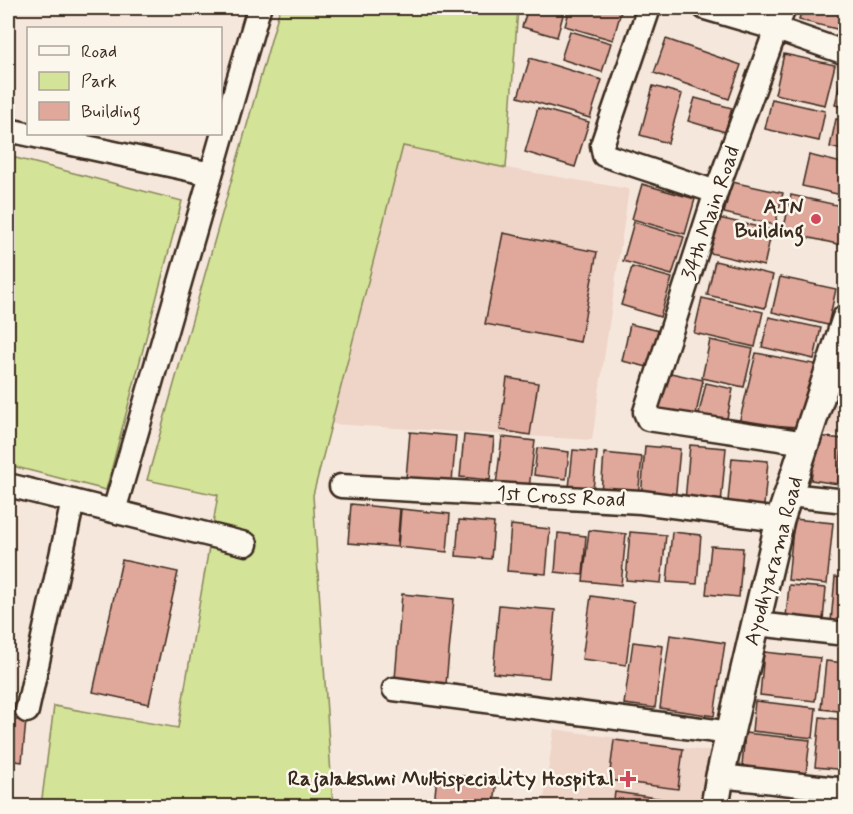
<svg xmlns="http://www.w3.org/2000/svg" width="853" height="814" font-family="Mynerve,sans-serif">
  <rect width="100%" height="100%" fill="#f6e7dc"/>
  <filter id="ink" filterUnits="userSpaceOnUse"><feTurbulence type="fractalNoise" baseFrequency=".0167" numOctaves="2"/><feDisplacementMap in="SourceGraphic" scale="12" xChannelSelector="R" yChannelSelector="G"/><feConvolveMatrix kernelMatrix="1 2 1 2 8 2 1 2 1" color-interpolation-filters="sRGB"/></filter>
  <g filter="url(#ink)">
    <path fill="#efd4c8" d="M403 146 506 168 629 189 592 440 331 424Z
      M845 340V436L815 433Z
      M554 729 713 752 705 806H543Z"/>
    <path fill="#d3e397" stroke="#87865a" stroke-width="1.5" d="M280 8H518L506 168 403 146 313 495 333 806H41L54 706 178 728 218 495 147 480Z
      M8 156 182 201 106 490 8 465Z"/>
    <path fill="#e0a79b" stroke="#3b2a1e" stroke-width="1.5" d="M528 8H565L557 37 522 27Z
      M570 8H622L613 40 565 26Z
      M802 8H846L845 31 799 20Z
      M570 31 611 43 602 72 561 59Z
      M666 39 741 65 729 99 654 73Z
      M784 54 835 65 825 105 775 94Z
      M530 58 602 80 590 118 518 97Z
      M843 68H846V108L835 105Z
      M653 86 682 94 668 143 640 135Z
      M695 98 732 108 725 132 688 121Z
      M772 99 825 111 819 141 765 129Z
      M538 108 589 122 575 167 525 152Z
      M836 119 846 121V151L830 147Z
      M809 155 846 164V196L802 186Z
      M732 182 783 193 775 225 724 213Z
      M642 184 695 199 685 234 632 219Z
      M791 195 846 207V232L842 245 783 232Z
      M710 216 772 230 764 266 702 251Z
      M634 222 684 237 672 275 623 261Z
      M503 233 597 252 580 342 485 324Z
      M715 261 773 275 765 308 707 295Z
      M632 267 672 278 660 317 621 305Z
      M780 277 836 289 828 325 772 312Z
      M702 298 763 312 755 347 694 333Z
      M769 317 821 328 814 359 762 347Z
      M630 324 660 331 652 368 622 361Z
      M710 340 753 349 744 387 702 378Z
      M756 353 819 365 798 427 739 423Z
      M666 372 703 380 695 419 658 411Z
      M846 375V403L837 401Z
      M507 378 538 383 530 435 500 430Z
      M706 383 733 389 726 423 698 417Z
      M410 432 456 436 452 482 406 478Z
      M464 435 494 438 490 480 460 477Z
      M817 436 843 439 838 484 811 480Z
      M502 437 535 441 529 488 496 485Z
      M846 442V487L840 486Z
      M690 445 726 448 721 504 685 501Z
      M645 446 680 449 675 501 641 498Z
      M537 448 569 452 566 479 534 475Z
      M573 450 597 452 593 490 569 488Z
      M604 453 642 457 638 497 601 493Z
      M732 458 768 461 763 516 727 512Z
      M351 504 400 509 397 547 348 543Z
      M401 509 450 514 447 552 398 547Z
      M794 519 833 523 827 584 788 580Z
      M459 520 494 523 491 559 456 556Z
      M511 525 550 529 546 574 507 571Z
      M589 530 626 534 621 585 583 581Z
      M630 532 666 535 661 583 626 580Z
      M672 532 701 535 697 584 667 582Z
      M558 533 586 536 583 575 555 572Z
      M711 546 743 548 739 597 706 594Z
      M122 560 178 572 149 704 93 692Z
      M835 577 846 578V623L831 622Z
      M789 585 826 588 823 620 786 617Z
      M402 594 454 599 446 684 395 679Z
      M591 596 634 602 626 665 582 659Z
      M499 605 555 610 549 678 493 673Z
      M670 635 725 643 714 716 660 708Z
      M633 642 663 646 655 708 624 704Z
      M764 652 820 658 815 701 760 695Z
      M826 661 846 663V712L821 709Z
      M755 701 816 708 813 738 752 731Z
      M820 717 846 720V770L815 767Z
      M8 719 26 721 22 762 8 760Z
      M745 733 810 740 806 773 742 766Z
      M614 740 683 749 678 789 609 780Z
      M437 774 497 779 494 806H434Z
      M615 792 663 799 662 806H613Z"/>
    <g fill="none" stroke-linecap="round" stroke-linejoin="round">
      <defs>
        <path id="minor" d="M649 8 602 145 604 155 716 192
          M705 8 777 29 846 53
          M784 8 716 192 645 412 648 419 806 443
          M8 130 211 174
          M8 485 246 544
          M341 486 641 502 780 520
          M789 495 846 501
          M114 511 259 8
          M757 624 846 634
          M394 689 731 733
          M27 711 73 501
          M720 776 846 790"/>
        <path id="tertiary" d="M715 806 720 776 780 520 846 319"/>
      </defs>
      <use href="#minor" stroke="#3b2a1e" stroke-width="27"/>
      <use href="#tertiary" stroke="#3b2a1e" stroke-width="32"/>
      <use href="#minor" stroke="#fbf7ec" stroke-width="22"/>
      <use href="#tertiary" stroke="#fbf7ec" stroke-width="27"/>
    </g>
  </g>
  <g fill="#d1495b" stroke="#fbf7ec" stroke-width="2">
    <circle cx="816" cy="219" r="6"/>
    <path d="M625 770h6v6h6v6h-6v6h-6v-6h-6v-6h6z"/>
  </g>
  <g text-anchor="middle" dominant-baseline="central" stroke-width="5" stroke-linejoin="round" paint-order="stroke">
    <g font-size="21" font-weight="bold" fill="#3b2a1e" stroke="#fbf7ec" text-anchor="end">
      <text x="804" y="207">AJN<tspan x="804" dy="24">Building</tspan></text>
      <text x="614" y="779">Rajalakshmi Multispeciality Hospital</text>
    </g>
    <g font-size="21" fill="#3b2a1e" stroke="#fbf7ec">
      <text transform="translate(711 213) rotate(-71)">34th Main Road</text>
      <text transform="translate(561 497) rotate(3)">1st Cross Road</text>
      <text transform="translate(774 561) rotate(-75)">Ayodhyarama Road</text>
    </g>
  </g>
  <rect width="853" height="814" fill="none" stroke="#fbf7ec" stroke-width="30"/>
  <rect x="15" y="15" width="823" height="784" fill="none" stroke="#3b2a1e" stroke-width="2" filter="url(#ink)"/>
  <rect x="27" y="27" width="195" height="108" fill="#fbf7ec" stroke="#aea59a" stroke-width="1.5"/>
  <rect x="39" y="46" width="30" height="9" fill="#fbf7ec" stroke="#aea59a" stroke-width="1.5"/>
  <text x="81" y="57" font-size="18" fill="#3b2a1e">Road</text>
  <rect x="39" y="72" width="30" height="18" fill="#d3e397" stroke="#aea59a" stroke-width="1.5"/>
  <text x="81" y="87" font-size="18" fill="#3b2a1e">Park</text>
  <rect x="39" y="102" width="30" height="18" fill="#e0a79b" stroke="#aea59a" stroke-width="1.5"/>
  <text x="81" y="117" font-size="18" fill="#3b2a1e">Building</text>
</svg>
